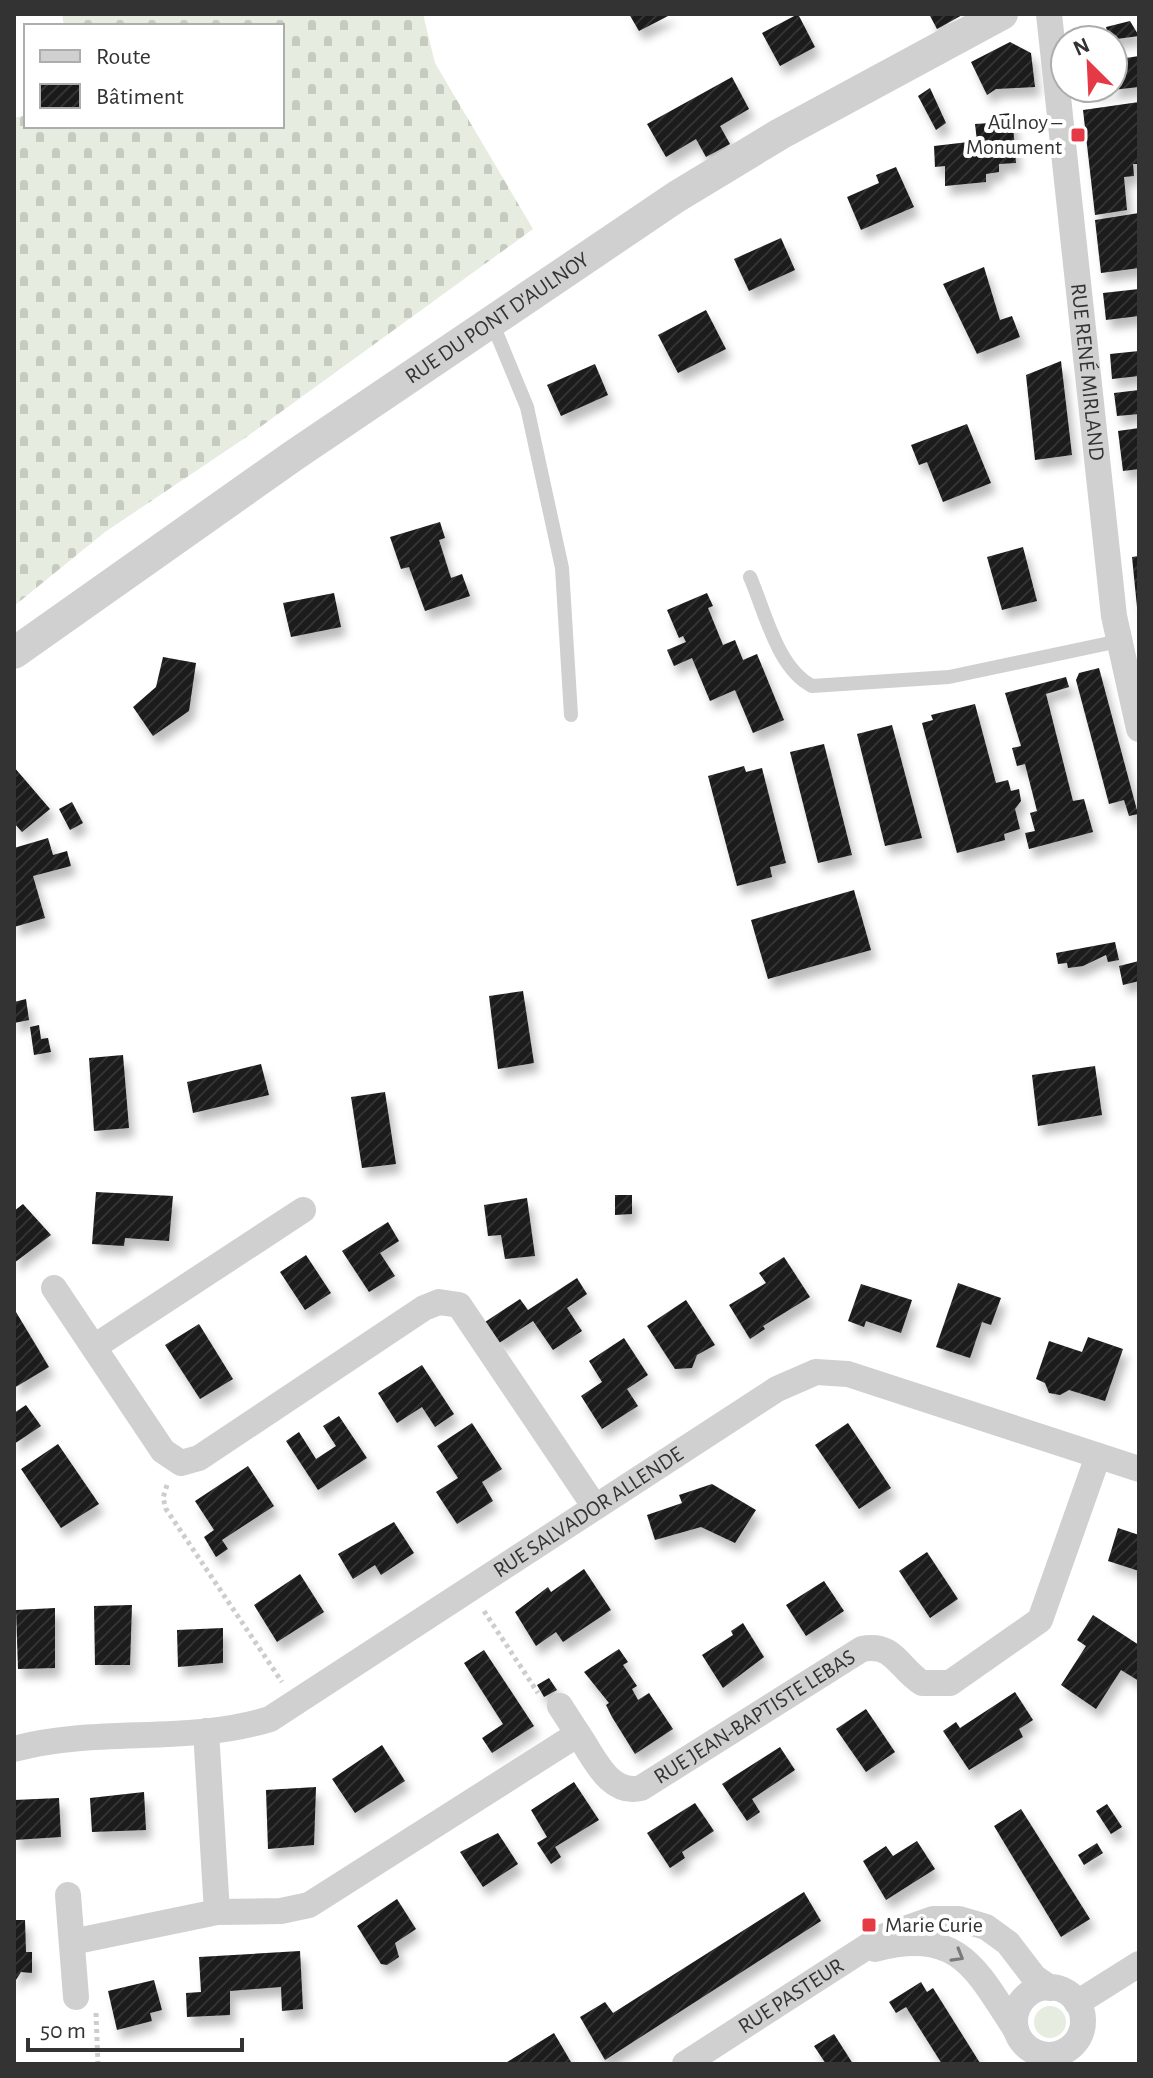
<svg xmlns="http://www.w3.org/2000/svg" width="1153" height="2078" font-family="'Alegreya Sans',sans-serif">
  <defs>
    <pattern id="cemetery-stones" width="16" height="16" patternUnits="userSpaceOnUse" patternTransform="scale(2)"><rect width="16" height="16" fill="#e6ecdf"/><path d="M2 7V4a2 2 0 0 1 4 0v3zM10 15v-3a2 2 0 0 1 4 0v3z" fill="#c6cbc0"/></pattern>
    <pattern id="building-hatch" width="6" height="6" patternUnits="userSpaceOnUse" patternTransform="scale(2)"><rect width="6" height="6" fill="#1a1a1a"/><path d="M-1 1l2-2M0 6l6-6M5 7l2-2" fill="none" stroke="#333"/></pattern>
    <filter id="shadow"><feDropShadow dx="5" dy="9" stdDeviation="4" flood-color="#0004"/></filter>
  </defs>
  <rect width="100%" height="100%" fill="#fff"/>
  <path fill="#e6ecdf" d="M1034 2022a16 16 0 1 1 32 0a16 16 0 1 1-32 0Z"/>
  <path fill="url(#cemetery-stones)" d="M62 14H423L435 63 533 229 245 438 105 532 14 606V118L26 115V126H282V26H64Z"/>
  <path fill="url(#building-hatch)" filter="url(#shadow)" d="M629 14H672L639 31Z
    M798 14 815 47 780 66 762 33Z
    M929 14H964L937 29Z
    M1130 21 1139 36 1109 40 1106 27Z
    M1010 42 1031 53 1035 87 996 89 987 95 971 62Z
    M1139 56V87L1094 92V88H1113V60Z
    M732 77 749 109 720 126 730 144 706 157 696 139 666 157 647 124Z
    M930 88 946 123 936 130 918 96Z
    M1139 102 1138 164H1133L1134 176 1124 177 1127 210 1095 215 1083 110Z
    M1012 113 1016 163 999 164V172L986 174V182L945 186V166L935 167 934 146 977 141 975 124 990 123V115Z
    M896 167 914 207 861 230 847 197 879 183 876 175Z
    M1139 213V268L1101 273 1095 220Z
    M781 238 795 270 749 291 734 259Z
    M984 267 1000 320 1012 316 1020 337 977 354 943 284Z
    M1139 289V316L1106 320 1103 293Z
    M706 310 726 349 678 373 658 335Z
    M1139 351V376L1112 379 1110 354Z
    M1061 361 1072 455 1035 460 1026 375Z
    M595 364 608 395 561 416 547 385Z
    M1139 390V414L1117 416 1114 393Z
    M967 424 991 483 943 502 927 462 919 465 911 445Z
    M1139 428V469L1123 471 1118 431Z
    M440 522 445 538 439 540 451 578 462 574 470 596 425 611 409 567 401 569 390 537Z
    M1023 547 1037 601 1002 610 987 557Z
    M1139 556V607H1137L1132 557Z
    M334 593 341 627 291 637 283 603Z
    M707 593 713 606 708 608 723 645 735 640 743 660 757 654 784 720 753 733 735 690 710 701 692 658 674 666 667 650 686 642 683 636 679 638 667 610Z
    M163 657 196 663 189 711 153 736 133 707 156 687Z
    M1099 668 1138 814 1129 816 1124 800 1109 804 1076 680 1079 673Z
    M1066 677 1069 687 1046 694 1073 801 1084 799 1093 832 1029 849 1025 833 1035 831 1030 813 1037 811 1025 764 1017 766 1012 748 1021 746 1005 693Z
    M975 704 996 783 1008 780 1011 791 1019 789 1021 801 1015 809 1020 829 1004 834 1005 840 957 853 922 723 933 720 931 715Z
    M892 725 922 838 885 846 857 734Z
    M824 744 852 855 818 863 790 752Z
    M744 766 746 772 762 768 786 863 770 867 772 877 737 886 708 776Z
    M14 767 50 809 22 832 14 823Z
    M72 802 83 823 70 830 59 809Z
    M48 838 53 855 67 851 71 866 33 876 45 918 14 927V848Z
    M854 890 871 950 768 979 751 920Z
    M1115 942 1119 960 1108 962 1106 955 1083 966 1068 968 1067 963 1058 964 1056 953Z
    M1139 961V981L1123 985 1119 966Z
    M523 991 534 1063 498 1069 489 996Z
    M26 999 29 1020 14 1023V1002Z
    M39 1025 41 1039 48 1038 51 1052 34 1055 30 1027Z
    M123 1055 129 1128 94 1131 89 1058Z
    M261 1064 269 1095 193 1113 187 1082Z
    M1095 1066 1102 1115 1038 1126 1032 1075Z
    M385 1092 396 1164 362 1168 351 1097Z
    M96 1192 173 1196 169 1241 125 1238 124 1246 92 1244Z
    M615 1195H632V1214L615 1215Z
    M527 1198 535 1256 505 1259 501 1235 488 1236 484 1205Z
    M23 1204 51 1235 14 1263V1211Z
    M388 1222 399 1241 380 1253 395 1276 369 1292 342 1251Z
    M306 1255 331 1293 305 1310 280 1272Z
    M784 1257 810 1297 763 1326 765 1329 750 1339 729 1305 766 1283 759 1273Z
    M577 1278 587 1294 567 1308 582 1331 553 1350 533 1321 499 1343 485 1322 520 1299 528 1310Z
    M958 1283 1001 1298 991 1325 982 1322 970 1358 936 1347Z
    M861 1284 912 1300 901 1333 866 1321 864 1327 848 1321Z
    M686 1300 715 1345 697 1355 692 1368 675 1369 647 1326Z
    M16 1312 49 1367 14 1388V1314Z
    M199 1324 233 1379 200 1399 165 1345Z
    M1088 1337 1123 1349 1105 1401 1069 1390 1060 1395 1049 1393 1045 1383 1036 1379 1049 1341 1082 1352Z
    M624 1338 648 1375 627 1389 638 1406 602 1429 581 1396 602 1382 589 1361Z
    M422 1365 454 1414 435 1427 422 1407 397 1423 378 1393Z
    M26 1405 41 1426 14 1444V1413Z
    M339 1416 367 1458 318 1490 286 1441 299 1432 316 1459 336 1446 323 1426Z
    M472 1423 502 1469 482 1482 493 1501 457 1524 436 1492 458 1478 437 1446Z
    M848 1423 891 1488 859 1509 815 1445Z
    M58 1444 99 1504 61 1528 21 1469Z
    M248 1466 274 1506 222 1540 228 1549 216 1557 204 1537 214 1530 195 1501Z
    M712 1484 756 1510 735 1543 701 1527 655 1540 647 1515 682 1503 679 1495Z
    M394 1522 414 1553 381 1575 375 1565 353 1579 338 1554Z
    M1118 1528 1139 1535V1571L1108 1561Z
    M927 1552 958 1599 930 1618 899 1571Z
    M584 1569 611 1610 563 1642 556 1632 536 1646 515 1612 548 1587 551 1592Z
    M300 1574 324 1612 277 1642 254 1605Z
    M824 1581 844 1611 806 1636 786 1605Z
    M132 1605 130 1665H95L94 1606Z
    M55 1608V1668L18 1669 16 1610Z
    M1093 1615 1139 1645V1681L1121 1670 1096 1709 1061 1685 1086 1646 1077 1640Z
    M743 1623 764 1657 723 1688 702 1655 733 1635 731 1631Z
    M223 1628V1663L178 1667 177 1630Z
    M619 1649 628 1662 623 1665 637 1686 632 1689 638 1700 649 1693 673 1729 635 1754 612 1717 606 1705 609 1703 584 1672Z
    M484 1650 534 1726 492 1753 482 1738 503 1724 464 1663Z
    M549 1678 557 1690 544 1697 537 1685Z
    M1015 1692 1033 1720 1019 1729 1023 1737 969 1770 943 1731 956 1722 960 1728Z
    M866 1709 895 1752 866 1772 836 1729Z
    M382 1745 405 1781 355 1813 332 1779Z
    M780 1747 795 1770 752 1799 760 1812 747 1821 722 1784Z
    M574 1782 599 1820 555 1847 561 1857 551 1864 537 1843 547 1837 531 1810Z
    M316 1787 314 1845 268 1849 266 1790Z
    M144 1792 146 1830 92 1832 90 1798Z
    M59 1798 61 1837 14 1840V1800Z
    M695 1803 714 1831 682 1852 685 1858 670 1868 647 1833Z
    M1107 1804 1122 1827 1111 1834 1096 1811Z
    M1021 1809 1090 1919 1061 1937 994 1826Z
    M498 1833 518 1864 483 1887 460 1852Z
    M917 1841 935 1869 886 1900 863 1861 886 1846 893 1856Z
    M1097 1843 1103 1853 1084 1865 1078 1855Z
    M804 1892 821 1921 605 2060 580 2017 605 2002 613 2013Z
    M397 1899 416 1929 395 1943 399 1957 387 1965 381 1964 357 1926Z
    M14 1920H25L26 1952H32V1973L21 1972 14 1983Z
    M300 1951 303 2009 282 2011 281 1987 230 1991V2015L187 2017 186 1993 201 1992 199 1957Z
    M154 1980 162 2010 150 2013 152 2021 117 2030 108 1991Z
    M921 1982 927 1992 933 1988 980 2063 942 2064 906 2007 896 2013 889 2002Z
    M554 2033 571 2062 568 2064H504Z
    M834 2034 848 2056 853 2064H826L814 2046Z"/>
  <g fill="none" stroke-linecap="round" stroke-linejoin="round">
    <path stroke="#cdcdcd" stroke-width="5" stroke-dasharray="4 4" stroke-linecap="butt" d="M167 1485 163 1498 166 1509 282 1682
      M484 1611 538 1693
      M96 2013 98 2064"/>
    <path stroke="#d0d0d0" stroke-width="14" d="M491 320 527 407 562 568 571 715
      M750 577C765 611 777 668 812 686L949 677 1119 641"/>
    <g stroke="#d0d0d0" stroke-width="26">
      <path id="s1" d="M1049 14 1114 616 1139 729"/>
      <path d="M54 1288 163 1451 181 1463 199 1458 424 1308 439 1302 459 1305 595 1507"/>
      <path d="M94 1347 303 1210"/>
      <path d="M560 1706 578 1734"/>
      <path id="s2" d="M206 1731 217 1912 281 1911 309 1905 578 1734C594 1757 609 1796 641 1788L862 1649C894 1642 899 1669 922 1683H950L1040 1620 1098 1456"/>
      <path id="s3" d="M14 1749C98 1726 187 1745 270 1719L777 1389 816 1372 848 1374 1139 1469"/>
      <path d="M68 1895 76 1997"/>
      <path d="M72 1942 217 1912"/>
      <path d="M875 1949C959 1927 976 1969 1016 2030"/>
      <circle cx="1049" cy="2021" r="34"/>
      <path d="M1077 2003 1139 1964"/>
      <path id="s4" d="M685 2064 882 1937 933 1919H959L986 1927 1008 1943 1034 1977 1050 1988"/>
    </g>
    <path stroke="#d0d0d0" stroke-width="32" id="s5" d="M14 653 293 456 676 197 780 134 1002 14"/>
  </g>
  <defs><path id="oneway-chevron" d="M-2-3.5L2.5 0L-2 3.5" fill="none" stroke-width="1.6" stroke-linecap="round" stroke-linejoin="round" transform="scale(2)"/></defs>
  <use stroke="#7a7a7a" href="#oneway-chevron" transform="translate(958 1956) rotate(30)"/>
  <g fill="#e63946" stroke="#fff" stroke-width="3">
    <rect x="1070" y="127" width="16" height="16" rx="4"/>
    <rect x="861" y="1917" width="16" height="16" rx="4"/>
  </g>
  <g text-anchor="middle" dominant-baseline="central" stroke-width="8" stroke-linejoin="round" paint-order="stroke">
    <g font-size="22" fill="#333" stroke="#fff" text-anchor="end">
      <text x="1062" y="122">Aulnoy –<tspan x="1062" dy="25">Monument</tspan></text>
      <text x="885" y="1925" text-anchor="start">Marie Curie</text>
    </g>
    <g font-size="22" fill="#333" stroke="#fff">
      <text stroke="none"><textPath href="#s5" startOffset="588">RUE DU PONT D'AULNOY</textPath></text>
      <text stroke="none"><textPath href="#s1" startOffset="360">RUE RENÉ MIRLAND</textPath></text>
      <text stroke="none"><textPath href="#s3" startOffset="638">RUE SALVADOR ALLENDE</textPath></text>
      <text stroke="none"><textPath href="#s2" startOffset="816">RUE JEAN-BAPTISTE LEBAS</textPath></text>
      <text stroke="none"><textPath href="#s4" startOffset="126">RUE PASTEUR</textPath></text>
    </g>
  </g>
  <rect width="1153" height="2078" fill="none" stroke="#333333" stroke-width="32"/>
  <rect x="24" y="24" width="260" height="104" fill="#ffffff" stroke="#adadad" stroke-width="2"/>
  <rect x="40" y="50" width="40" height="12" fill="#d0d0d0" stroke="#adadad" stroke-width="2"/>
  <text x="96" y="64" font-size="24" fill="#333333">Route</text>
  <rect x="40" y="84" width="40" height="24" fill="url(#building-hatch)" stroke="#adadad" stroke-width="2"/>
  <text x="96" y="104" font-size="24" fill="#333333">Bâtiment</text>
  <g transform="translate(1089 64) rotate(336)"><circle r="38" fill="#ffffff" stroke="#adadad" stroke-width="2"/>
  <path d="M0-6L14 30L0 20L-14 30Z" fill="#e63946"/>
  <text y="-12" font-size="22" font-weight="bold" text-anchor="middle" fill="#333333">N</text>
  </g>
  <path d="M28 2038v12h214v-12" fill="none" stroke="#333333" stroke-width="4"/>
  <text x="40" y="2038" font-size="24" fill="#333333" stroke="#ffffff" stroke-width="6" paint-order="stroke">50 m</text>
</svg>
